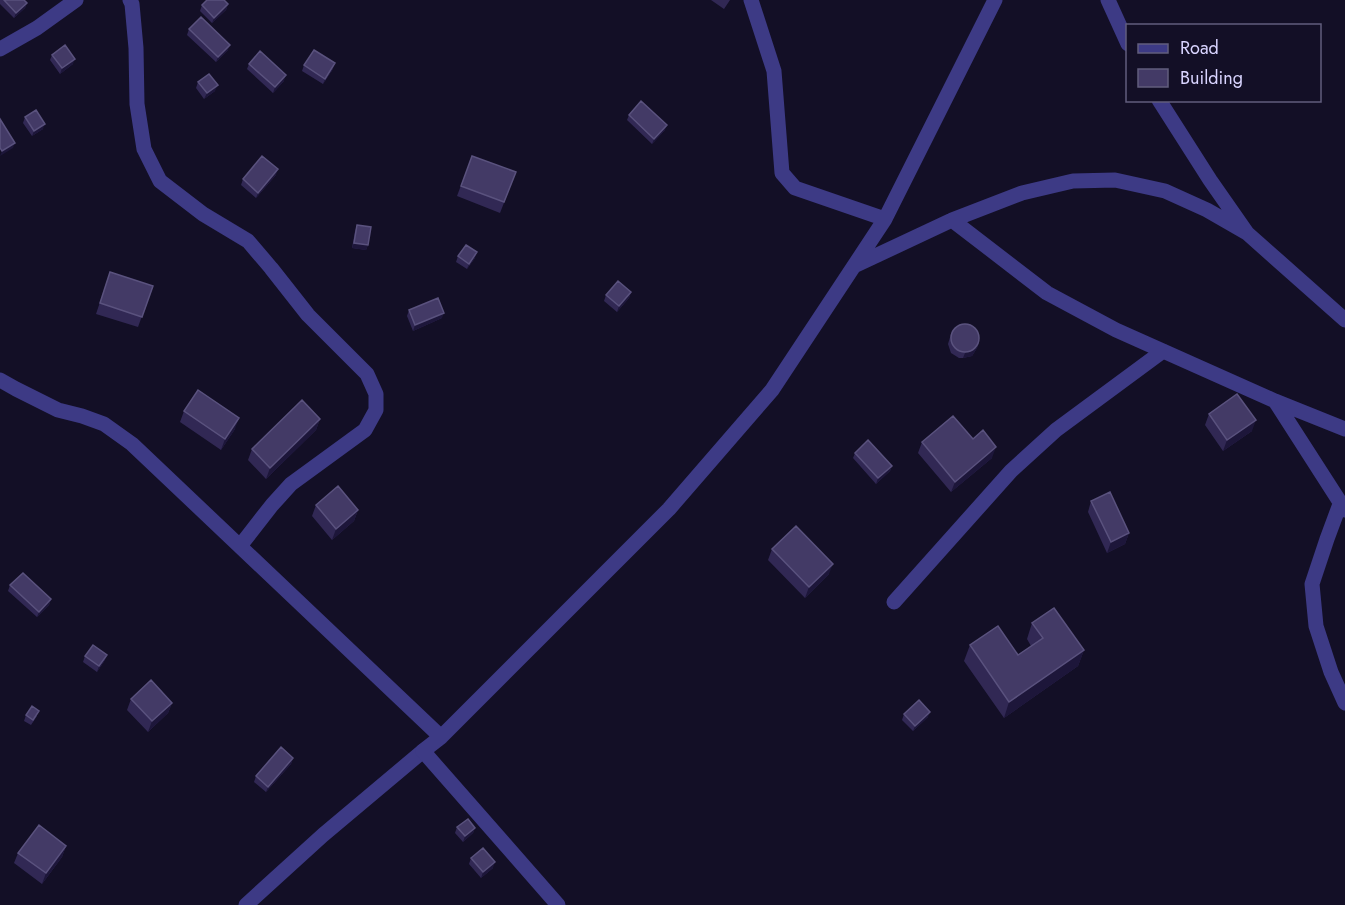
<svg xmlns="http://www.w3.org/2000/svg" width="1345" height="905" font-family="Jost,sans-serif">
  <rect width="100%" height="100%" fill="#130f26"/>
  <g fill="none" stroke-linecap="round" stroke-linejoin="round">
    <path stroke="#3d3a85" stroke-width="15" d="M246 905 323 835 423 751"/>
    <path stroke="#3d3a85" stroke-width="15" d="M130 0 132 4 136 48 137 104 144 149 160 181 203 214 248 241 271 268 308 315 367 374 376 394V410L365 430 291 484 272 505 240 546
      M751 0 774 71 782 173 795 188 885 219
      M1108 0 1128 44
      M0 49 37 28 76 0
      M1159 100 1210 180 1247 233 1345 320
      M952 220 1047 293 1116 330 1275 401 1345 429
      M854 266 952 220 1022 193 1073 181 1115 180 1165 191 1207 210 1247 233
      M0 380 16 389 58 410 82 416 104 424 132 444 441 737
      M1275 401 1345 510
      M1340 504 1327 539 1312 584 1316 626 1331 672 1345 703
      M894 602 1011 471 1056 430 1163 351
      M558 905 423 751 441 737 669 509 772 390 885 219 995 0"/>
  </g>
  <path fill="#312854" d="M0 0H24L27 3 25 8 14 18 0 4Z
    M711 0H730L724 9Z
    M228 4 226 10 212 23 200 11 202 5Z
    M189 29 228 50 216 62 187 35Z
    M52 55 73 64 60 74 50 60Z
    M249 64 284 81 273 93 247 69Z
    M304 65 333 69 323 84 302 71Z
    M198 82 215 91 204 99 196 88Z
    M629 115 665 130 652 144 627 120Z
    M25 117 43 129 32 136 23 123Z
    M472 156 516 172 500 213 457 196Z
    M276 175 256 198 241 185 243 179Z
    M357 225 368 245 366 250 352 248 355 231Z
    M458 256 475 258 467 269 456 262Z
    M110 272 153 286 138 327 96 314Z
    M631 292 629 298 617 312 604 301 606 295Z
    M409 310 442 318 413 331 407 316Z
    M951 334 979 342 977 348 972 356 963 358H959L951 353 948 344Z
    M184 411 235 429 221 450 180 422Z
    M1209 414 1252 431 1223 451 1205 425Z
    M320 419 316 430 266 479 248 460 252 449Z
    M973 439 992 458 951 492 918 453 922 442Z
    M855 453 892 466 890 471 876 484 853 458Z
    M1091 501 1129 533 1125 544 1107 553 1088 512Z
    M316 505 358 510 354 521 332 540 312 516Z
    M772 549 829 574 805 598 768 560Z
    M10 585 51 599 49 605 37 617 8 591Z
    M1032 623 1084 650 1078 666 1004 718 964 661 970 645 1018 655 1031 646 1027 639Z
    M85 656 105 660 97 672 83 662Z
    M131 699 172 703 168 713 148 732 127 710Z
    M904 714 928 717 913 731 902 720Z
    M26 715 37 716 31 725 24 721Z
    M293 758 291 764 266 792 254 782 256 776Z
    M457 827 475 828 473 833 463 842 455 833Z
    M66 846 62 857 42 884 14 863 18 853Z
    M471 858 493 868 481 878 469 864Z"/>
  <path fill="#1d163a" d="M27 3 25 8 14 18 16 13Z
    M228 4 226 10 212 23 214 18Z
    M230 45 228 50 216 62 218 57Z
    M75 59 73 64 60 74 62 68Z
    M335 63 333 69 323 84 325 79Z
    M286 75 284 81 273 93 275 87Z
    M218 85 215 91 204 99 207 93Z
    M45 124 43 129 32 136 34 131Z
    M667 125 665 130 652 144 654 139Z
    M15 143 13 148 0 156 2 151Z
    M278 169 276 175 256 198 258 193Z
    M354 243 368 245 366 250 352 248Z
    M477 252 475 258 467 269 469 264Z
    M631 292 629 298 617 312 619 306Z
    M444 313 442 318 413 331 415 325Z
    M979 342 977 348 972 356 963 358 965 353Z
    M239 418 235 429 221 450 225 439Z
    M320 419 316 430 266 479 270 468Z
    M1256 420 1252 431 1223 451 1227 440Z
    M996 447 992 458 951 492 955 482Z
    M892 466 890 471 876 484 878 478Z
    M358 510 354 521 332 540 336 529Z
    M1129 533 1125 544 1107 553 1111 542Z
    M833 564 829 574 805 598 809 587Z
    M51 599 49 605 37 617 39 612Z
    M1084 650 1078 666 1004 718 1009 702Z
    M107 655 105 660 97 672 99 666Z
    M172 703 168 713 148 732 152 721Z
    M930 712 928 717 913 731 915 726Z
    M293 758 291 764 266 792 268 787Z
    M475 828 473 833 463 842 465 836Z
    M66 846 62 857 42 884 46 873Z
    M495 862 493 868 481 878 483 872Z"/>
  <path fill="#433a66" stroke="#5a527e" stroke-width="1.5" d="M4 0H24L27 3 16 13Z
    M207 0H224L228 4 214 18 202 5Z
    M201 17 230 45 218 57 189 29Z
    M65 45 75 59 62 68 52 55Z
    M314 50 335 63 325 79 304 65Z
    M260 51 286 75 275 87 249 64Z
    M209 74 218 85 207 93 198 82Z
    M641 101 667 125 654 139 629 115Z
    M36 110 45 124 34 131 25 117Z
    M0 119 15 143 2 151 0 148Z
    M262 156 278 169 258 193 243 179Z
    M472 156 516 172 504 202 461 186Z
    M357 225 371 227 368 245 354 243Z
    M466 245 477 252 469 264 458 256Z
    M110 272 153 286 142 317 100 303Z
    M618 281 631 292 619 306 606 295Z
    M438 298 444 313 415 325 409 310Z
    M951 338a14 14 0 1 1 28 0a14 14 0 1 1-28 0Z
    M198 390 239 418 225 439 184 411Z
    M1237 394 1256 420 1227 440 1209 414Z
    M302 400 320 419 270 468 252 449Z
    M953 416 973 439 983 430 996 447 955 482 922 442Z
    M868 440 892 466 878 478 855 453Z
    M338 486 358 510 336 529 316 505Z
    M1110 492 1129 533 1111 542 1091 501Z
    M796 526 833 564 809 587 772 549Z
    M23 573 51 599 39 612 10 585Z
    M1054 608 1084 650 1009 702 970 645 998 626 1018 655 1043 638 1032 623Z
    M93 645 107 655 99 666 85 656Z
    M151 680 172 703 152 721 131 699Z
    M919 700 930 712 915 726 904 714Z
    M32 706 39 711 33 720 26 715Z
    M281 747 293 758 268 787 256 776Z
    M468 819 475 828 465 836 457 827Z
    M39 825 66 846 46 873 18 853Z
    M483 848 495 862 483 872 471 858Z"/>
  <rect x="1126" y="24" width="195" height="78" fill="#130f26" stroke="#625e7d" stroke-width="1.5"/>
  <rect x="1138" y="44" width="30" height="9" fill="#3d3a85" stroke="#625e7d" stroke-width="1.5"/>
  <text x="1180" y="54" font-size="18" fill="#d9d4ff">Road</text>
  <rect x="1138" y="69" width="30" height="18" fill="#433a66" stroke="#625e7d" stroke-width="1.5"/>
  <text x="1180" y="84" font-size="18" fill="#d9d4ff">Building</text>
</svg>
